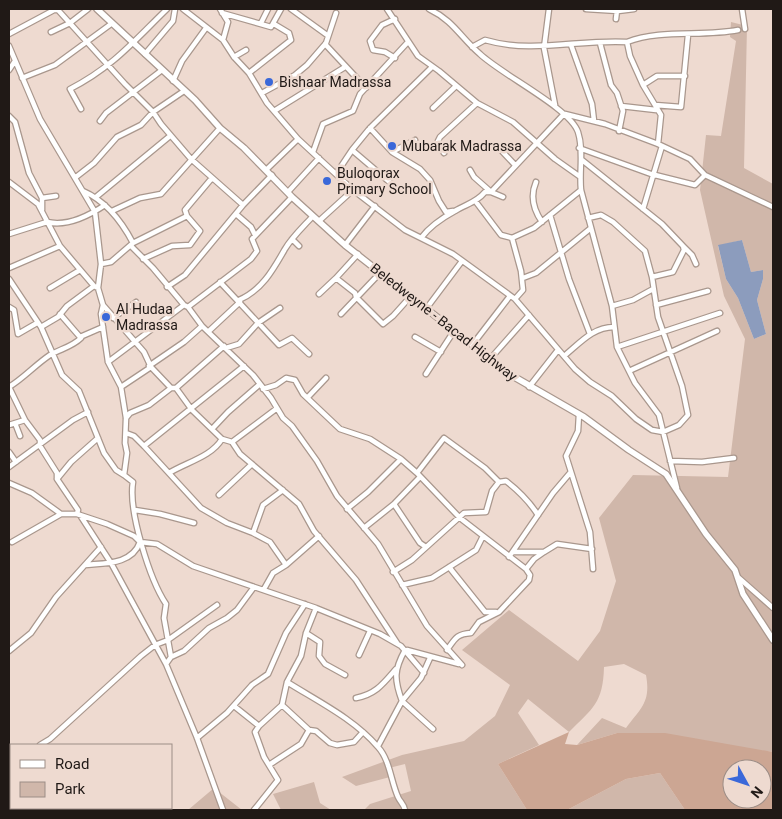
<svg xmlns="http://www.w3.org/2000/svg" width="782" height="819" font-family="Roboto,sans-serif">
  <rect width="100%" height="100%" fill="#eedad0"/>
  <path fill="#d0b7aa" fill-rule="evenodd" d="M731 22 747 26 744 168 773 184V752L617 733 577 745 602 718 626 728C641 708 651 702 646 675L624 664 604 667C603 703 593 708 569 732L528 699 518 713 539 745 498 764 527 810H364L370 804 411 791 405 764 389 768 390 777 356 786 342 777 402 755 464 741 495 716 510 685 462 650 509 610 578 661 600 631 616 581 599 518 633 475 728 477 745 339 724 296 700 190 706 135 721 136 736 41 730 37ZM742 240 751 272 763 270V279L757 300 766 334 754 339 738 298 726 279 718 246Z
    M660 773 685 810H567L626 779Z
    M314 782 320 803 331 810H281L273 794Z
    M214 788 242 810H188Z"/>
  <path fill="#cca693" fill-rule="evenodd" d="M569 732 565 744 577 745 617 733H665L773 752V810H685L660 773 626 779 567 810H527L498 764ZM732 769H762V799H732Z"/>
  <path fill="#8c9cbd" d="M742 240 751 272 763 270V279L757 300 766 334 754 339 738 298 726 279 718 245Z"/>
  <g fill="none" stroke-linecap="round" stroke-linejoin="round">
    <defs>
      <path id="street" d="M183 9 223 40 234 57 249 73 267 103 298 139 353 190 405 230 453 254 515 299 575 369 590 382 612 396 636 419 652 430 663 432 679 425 688 415 682 386 658 317 652 277 645 251 613 222 601 215 588 218
        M220 9 228 22 223 40
        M291 9 327 35
        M387 9 418 56 439 71 477 103 513 122 555 159 579 176
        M429 9C454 21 460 37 480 54 502 75 570 108 578 132 584 150 579 171 581 190L612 306 617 347 635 383 659 415 677 488
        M549 9 544 48 555 105
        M586 9 618 11 634 9
        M742 9 745 29
        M58 10 125 84 153 112 161 124 191 159 243 205
        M222 13 271 27 281 9
        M616 19 617 10
        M261 23 268 9
        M51 32 70 23 88 9
        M9 34 54 10H58
        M627 42 630 56 643 85 661 115 658 144
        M600 43 611 85 617 93 623 111 619 131
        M325 44 366 88
        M571 45 592 104 594 121
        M9 46 40 119 95 212 101 264 98 288 103 305 101 314 108 362 121 387 126 418 125 443 127 453 124 475 133 482C128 511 150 580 166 604L164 618 171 657 166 664 197 738 223 810
        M472 47 485 40C533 54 579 39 627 42 661 29 702 37 738 30
        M145 54 173 21 175 9
        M234 57 246 50
        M395 58 385 52 373 50 370 41 382 25 395 19
        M9 70 15 61
        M249 73 291 40 289 33 274 24
        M22 78 55 65 111 24
        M173 81 182 61 206 28
        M643 85 657 76H685
        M262 93 295 75 307 65 326 43 336 13
        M655 105 681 107 688 35
        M621 106 656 110
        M433 108 456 86
        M81 109 70 89C113 67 134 41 167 9
        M274 111 345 67
        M565 114 605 124 658 144 690 159 705 175 773 207
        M9 116 15 122 29 173 42 198V210
        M100 121 106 113 162 70
        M370 128 392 152 420 169 430 180 439 201 446 212 453 211
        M579 148 651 174 695 185 705 175
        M500 149 515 165
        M352 150 393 185
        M313 152 323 124 353 111 360 94 407 43
        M392 152 415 140
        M444 153 437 143 440 137 477 103
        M582 160 662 224 683 246 684 250 673 272 652 277
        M266 170 298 139
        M470 170 474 177 491 192
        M336 174 352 150 370 128 432 67
        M76 177 94 163 117 137 141 125 153 112 184 91
        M9 182 38 204 60 246 94 286 98 288
        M536 182C530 196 533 209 542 222
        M83 191C106 201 122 222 133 243
        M288 192 319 158
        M491 192 503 197
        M96 197 170 136
        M42 198 56 196
        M476 202 501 235 512 238 534 228 581 190
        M643 209 662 146
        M112 211 140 198 161 194 220 128
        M236 214 251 227 255 235
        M550 215 569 279 590 334
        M319 221 353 190
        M9 234 47 222C67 227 90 215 105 205
        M421 238C430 226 442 218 455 211 466 204 476 203 485 192H491L564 114
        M512 238 521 271 523 290 515 299
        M292 239 299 246
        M345 245 375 206
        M131 246 153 268 184 305 188 307 202 326 253 375 271 398 283 418 292 426 317 461 337 496 378 544 427 626 462 665
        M683 246 692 255 696 264
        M143 259 172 246 190 245 200 231 187 216 185 210 212 178
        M101 264 111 262 133 243 187 216
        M9 268 60 246
        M336 278 358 254
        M523 278 536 273 591 228
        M9 279 41 327 62 375 79 391 104 453 116 470 124 475
        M220 282 279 345 292 338 309 354
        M167 287 185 275 243 205 272 175
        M50 288 80 270
        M319 294 336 278 355 293 356 297 383 324 393 316 411 296
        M239 300C262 290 273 270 285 249 292 237 303 227 312 217
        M103 305 144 352 151 367 171 388H176L192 410 222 439 232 442 240 454 299 504 314 531 356 580 397 643
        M656 305 708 291
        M612 306 633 300 653 289
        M9 307 14 310 18 334 37 323
        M188 307 251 259 257 251 252 239 292 197
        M426 309 462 261
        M60 314 80 337
        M341 314 381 272
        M113 318 136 302
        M41 327 58 317 67 306 94 286
        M209 331 240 302
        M415 337 441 352
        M473 344 510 296
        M617 347 720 313
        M226 348 239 344 258 323 280 308
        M564 356C580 343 593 327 614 327
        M490 359 529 315
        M108 362 184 305
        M149 366 184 342 202 326
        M629 371 717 331
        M426 374 454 331
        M9 387 25 420 40 440V446L57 473V479L78 510 77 514
        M9 387C24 378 35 365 50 355 60 349 72 347 81 338L80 337 103 327
        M121 387 151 367
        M529 387 558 350
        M176 388 224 346
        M263 389 276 385 286 378 295 380 303 394 340 429 370 439 401 459 417 473 460 518 526 569
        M308 397 326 378
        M579 414 578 431 566 456 590 532 593 569
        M126 418 130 413 149 405 171 388
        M15 423 20 436
        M9 425 25 420
        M213 428 228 412 260 384
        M126 433 134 436 144 446 201 508 227 523 253 533 270 542 286 565
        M232 442 276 409
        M144 446 244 366
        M9 452 16 462
        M670 461 702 462 734 458
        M9 467 73 420 88 412
        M169 473C187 462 211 457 222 439
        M417 473 444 438 485 468 499 482 506 481C519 491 529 501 538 515
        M57 479 71 462 98 438
        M9 483 32 493 61 514H77L107 524 134 536 140 542 157 544 193 566 316 608 380 634 401 646 424 673
        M219 495 252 464
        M394 504 420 543 426 547
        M347 509 368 492 401 459
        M135 510 160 514 194 523
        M80 515 111 563 166 664
        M364 528 394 504 419 478
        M253 533 263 505 283 490
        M12 542 61 514
        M513 552H544L557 544 592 549
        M509 557 553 493 570 473
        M85 565C104 563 132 565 140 542
        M449 567 485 612H496
        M393 572 412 560 464 513 486 512 492 491 499 482
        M739 578 773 608
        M402 585 432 578 476 550 483 536
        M264 589 273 573 286 565 319 536
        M306 633 320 642 319 656 325 664 345 675
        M407 650 459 664
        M447 650C455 639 456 634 471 633L479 622 499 612 529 580 530 575 526 569 534 559 544 552
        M9 651 31 633 56 597 101 547
        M359 655 370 631
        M171 657 184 651 209 628 227 618 237 610 254 587
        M430 658 421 678 402 701 433 729
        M287 682C319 702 354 719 378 747 390 760 391 782 398 797 400 802 404 804 405 810
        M356 698C376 694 383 684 396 669
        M282 705 287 682 301 656 306 633 316 608
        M234 706 259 726 282 705 309 730 316 731 330 743 337 745 354 742 363 732
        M197 738 227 713 252 685 268 674 286 633 305 604
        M40 745 50 739 141 656 155 645 168 640 217 605
        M378 746 402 701C394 679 394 670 405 650
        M9 765 11 763
        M269 765 301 744 309 730
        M254 810 278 780 264 757 255 732 259 726"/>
      <path id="secondary" d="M97 9 195 100 220 128 244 148 292 197 345 245 511 375 584 417 629 450 666 474 706 534 735 570 743 594 773 640"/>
    </defs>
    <use href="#street" stroke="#a9978d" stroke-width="7"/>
    <use href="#secondary" stroke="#a9978d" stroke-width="8"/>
    <use href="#street" stroke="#fff" stroke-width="4.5"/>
    <use href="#secondary" stroke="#fff" stroke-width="5.5"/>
  </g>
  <g fill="#3a68d9" stroke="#eedad0" stroke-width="2">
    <circle cx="269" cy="82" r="5"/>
    <circle cx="392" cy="146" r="5"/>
    <circle cx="327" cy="181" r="5"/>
    <circle cx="106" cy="317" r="5"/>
  </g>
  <g text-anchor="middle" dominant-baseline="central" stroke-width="5" stroke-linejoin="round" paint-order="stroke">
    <g font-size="14" fill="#201916" stroke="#eedad0" text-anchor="start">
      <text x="279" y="82">Bishaar Madrassa</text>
      <text x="402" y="146">Mubarak Madrassa</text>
      <text x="337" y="173">Buloqorax<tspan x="337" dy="16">Primary School</tspan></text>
      <text x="116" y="309">Al Hudaa<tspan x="116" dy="16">Madrassa</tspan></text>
    </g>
    <g font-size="14" fill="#201916" stroke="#eedad0">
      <text transform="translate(444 322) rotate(38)">Beledweyne - Bacad Highway</text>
    </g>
  </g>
  <rect width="782" height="819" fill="none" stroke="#201916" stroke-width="20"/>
  <rect x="10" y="744" width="162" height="65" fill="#eedad0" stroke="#9c8d86"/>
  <rect x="20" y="760" width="25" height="8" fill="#ffffff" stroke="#9c8d86"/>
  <text x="55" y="769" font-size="15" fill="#201916">Road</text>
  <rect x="20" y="782" width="25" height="15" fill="#d0b7aa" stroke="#9c8d86"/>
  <text x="55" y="794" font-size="15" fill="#201916">Park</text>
  <g transform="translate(747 784) rotate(130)"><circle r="24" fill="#eedad0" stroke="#9c8d86"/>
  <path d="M0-4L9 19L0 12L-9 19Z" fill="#3a68d9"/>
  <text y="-8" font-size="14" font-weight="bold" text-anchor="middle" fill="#201916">N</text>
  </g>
</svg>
